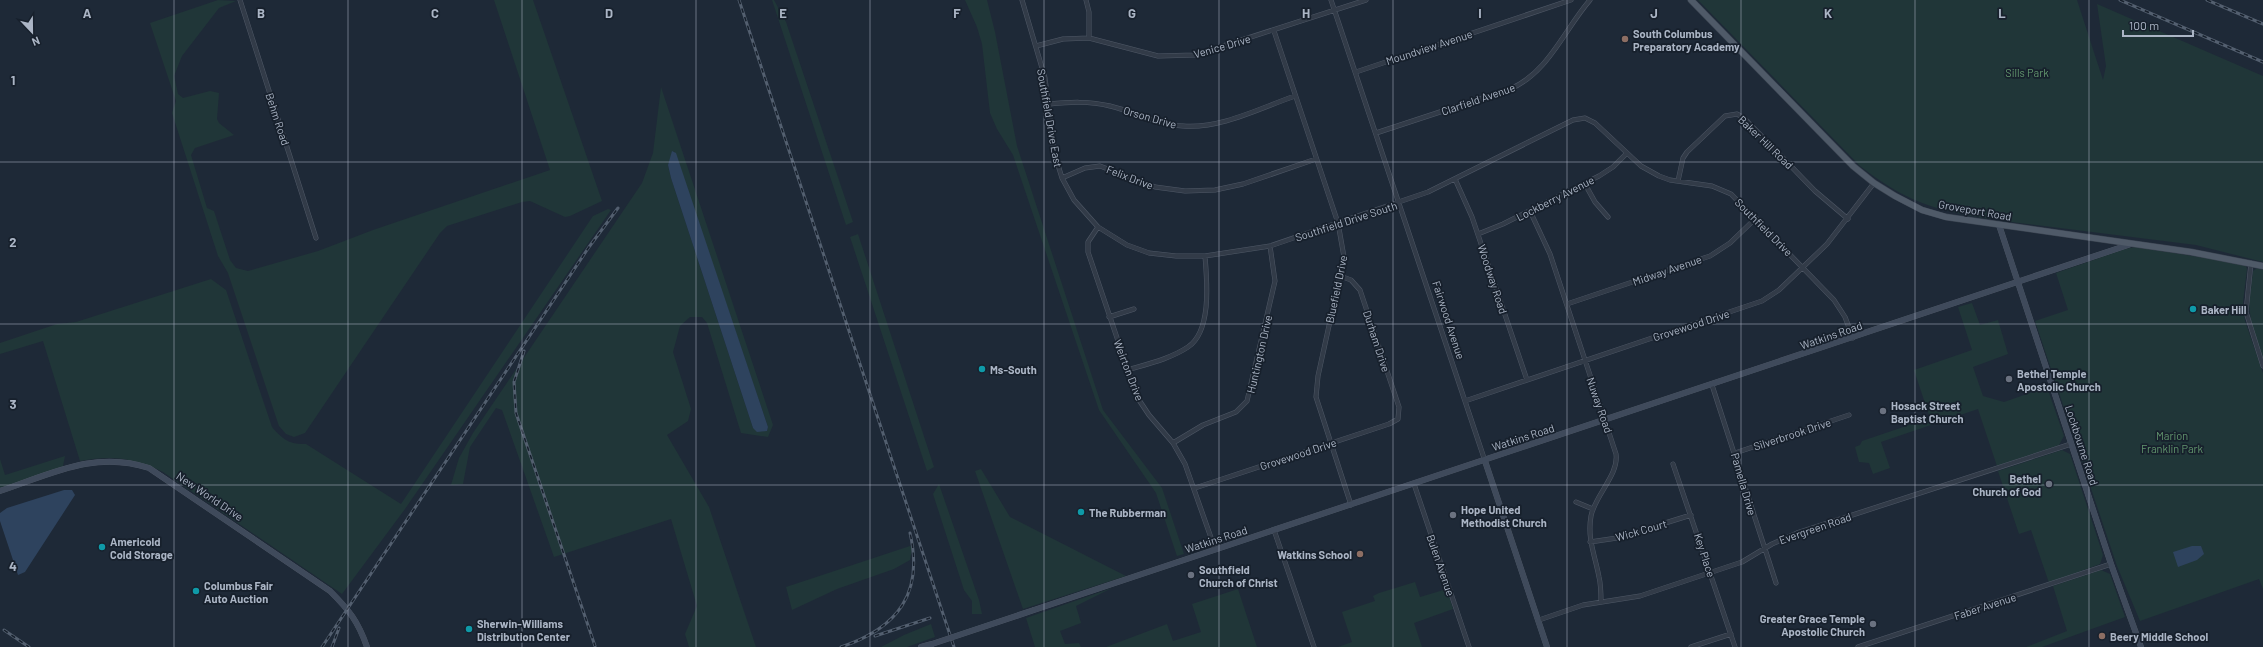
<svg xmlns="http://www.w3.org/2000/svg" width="2263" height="647" font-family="Barlow,sans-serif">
  <rect width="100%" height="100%" fill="#1e2937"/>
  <path fill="#203638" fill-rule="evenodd" d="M218 0 236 1 219 8 182 56 174 76 178 94 183 98 210 91 219 93 217 119 219 123 234 135 195 148 191 155 207 208 214 211 230 260 236 268 248 271 318 251 373 230 550 170 494 0H533L602 201 570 216 565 217 530 201 522 202 447 226 440 233 305 433 294 437 286 434 279 426 228 273 218 256 172 113 176 101 150 23Z
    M772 0H774L786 22 853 222 846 225Z
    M965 0H987L995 32 1017 146 1103 410 1162 488 1184 554 1177 556 1156 493 1099 410 1013 155 997 129 990 113 982 44 977 27Z
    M1698 0H2077L2103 80 2106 66 2097 4 2263 76V262L2196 245 2003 221 2000 212 1989 219C1933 210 1905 201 1860 166Z
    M661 87 773 425 768 437 741 433 707 323 702 317H690L680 326 673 352 691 409 688 421 667 435 709 507 756 647H689L685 634 697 606 671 519 554 557 502 410 496 408 470 447 463 484 451 485 459 458 473 433 642 183 653 153ZM674 151 768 427 767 431 753 428 671 178 668 165Z
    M608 209 611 210 405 509 342 594 163 472C133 458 113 455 80 461L43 341 0 354V343L57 324 76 322 211 279 226 290 272 427C282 439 290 445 306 444L401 504 593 216Z
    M858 234 934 467 927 471 850 237Z
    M2135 247 2245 264 2247 269 2243 302 2245 321 2263 373V589L2259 579 2140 621 2117 566 2035 321 2068 310 2056 273 2125 249Z
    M2257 268 2263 270V361L2251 320 2249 306 2253 271Z
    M1972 303 1980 325 1998 320 2008 354 1973 367 1983 396 2004 402 2047 387 2064 436 2059 445 1997 466 1978 409 1881 442 1890 468 1873 474 1869 463 1859 462 1855 447 1860 445 1862 441 1930 418 1914 370 1972 350 1958 307Z
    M2062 450 2070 454 2103 555 2100 564 2049 583 2031 530 2019 534 1998 471Z
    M65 456 63 466 58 469 0 488V459L5 475Z
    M981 469 1010 517 1126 576 1023 609 975 471Z
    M939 484 979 600 982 614H972V601L964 590 933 494Z
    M913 545 910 560 894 569 837 589 792 610 786 587Z
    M2101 570 2110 574 2125 617 2042 647H2026L2067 631 2053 586Z
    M1415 582 1420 597 1447 589 1453 609 1414 623 1422 647H1338L1352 642 1342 612 1375 601 1373 596 1379 593Z
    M1112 588 1076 606 1081 623 1060 631 1065 644 1079 643 1081 647H1035L1026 618Z
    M1238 589 1257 647H1106L1167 624 1173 641 1201 632 1192 604Z
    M931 624 935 637 907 647H881L904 635Z"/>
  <path fill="#2e435e" d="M672 151 676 153 768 427 767 431 757 432 753 428 671 178 668 165Z
    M64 490H72L75 495 25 572 18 575 0 521V513L7 508Z
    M2192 546H2201L2204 554 2197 560 2178 567 2173 552Z"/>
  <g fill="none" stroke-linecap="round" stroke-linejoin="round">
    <defs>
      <path id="street" d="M240 0 316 238
        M1022 0 1045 78 1054 152 1062 178 1074 200 1098 227 1127 245 1149 253 1176 256H1205L1270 246 1428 192 1573 120 1585 118 1595 123 1641 166 1659 176 1670 180 1712 186 1731 194 1834 300 1845 317 1853 338
        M1086 0 1089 12V38
        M1331 0 1485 461
        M1274 31 1338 223 1344 257 1318 376 1316 397 1351 505
        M1036 46 1063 39 1089 38 1158 56 1195 55 1366 0
        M1356 72 1571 0
        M1049 104C1070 102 1089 101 1110 106 1135 112 1157 125 1183 126 1221 129 1260 108 1295 96
        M1376 133 1510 89C1548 73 1564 30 1590 0
        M1062 178 1085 168 1100 166 1155 187 1185 191 1215 190 1243 184 1316 159
        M1455 179 1472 217 1527 380
        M1678 181 1683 158 1687 152 1725 116 1737 114 1744 118 1815 191 1848 219
        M1585 184 1595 202 1608 217
        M1530 211 1550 254 1616 454C1619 475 1595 495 1591 516 1587 539 1595 555 1599 577 1601 585 1601 593 1601 602
        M1098 227 1088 242V252L1137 397 1149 415 1173 443 1185 464 1215 549
        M1478 234 1503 224 1599 176 1613 167 1627 153
        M2251 263 2246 312 2263 366
        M1567 304 1710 256 1730 243 1756 218
        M1109 317 1134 309
        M1127 370C1147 364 1170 359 1188 347 1212 331 1207 281 1205 256
        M1712 385 1776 583
        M1465 401 1762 301 1779 290 1827 244 1874 183
        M1173 443 1203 425 1236 412 1247 401 1275 281 1270 246
        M1735 453 1849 415
        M1673 464 1735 647
        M1414 484 1469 647
        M1195 488 1389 424 1398 419 1399 407 1360 290 1351 280 1340 276
        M1576 502 1593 509
        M1274 530 1314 647
        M1590 542 1617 538 1691 515
        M1539 620 1583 605 1640 596 1742 562 1772 544 1797 533 2071 444
        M1691 647 1731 634
        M1858 647 2111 564"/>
      <path id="secondary" d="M1999 225 2111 564 2141 647
        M1485 461 1547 647
        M0 491C51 474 95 450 149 468L330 591C349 610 358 621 367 647
        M1034 610 2131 244
        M921 647 932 644"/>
      <path id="primary" d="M1691 0 1853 166 1874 183 1895 196 1922 210 1946 217 2191 252 2263 266"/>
    </defs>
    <use href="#street" stroke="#4f5866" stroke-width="5"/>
    <use href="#secondary" stroke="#4f5866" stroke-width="6"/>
    <use href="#primary" stroke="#3b4451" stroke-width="7"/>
    <use href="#street" stroke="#323b48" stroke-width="4"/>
    <use href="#secondary" stroke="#3f4a5b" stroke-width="5.5"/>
    <use href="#primary" stroke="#4f5a68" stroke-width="6"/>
    <defs>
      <path id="rail" d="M739 0 954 647
        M2120 0 2263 62
        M2207 0 2263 24
        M524 351 514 382 516 413 595 646
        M4 630 29 647
        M875 636 930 618
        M322 647 589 247 618 208
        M332 647 339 628
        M841 647C898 628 924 593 910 533"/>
    </defs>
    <use href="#rail" stroke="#535f6f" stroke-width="3"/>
    <use href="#rail" stroke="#17202c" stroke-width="1.5" stroke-dasharray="4.5" stroke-linecap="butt"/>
    <defs>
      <path id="secondary-bridge" d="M932 644 1034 610"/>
    </defs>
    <use href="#secondary-bridge" stroke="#4f5866" stroke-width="6" stroke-linecap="butt"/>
    <use href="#secondary-bridge" stroke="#3f4a5b" stroke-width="5.5"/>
  </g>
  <path fill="none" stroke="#abb5c5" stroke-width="1" stroke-opacity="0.55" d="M174 0V647M348 0V647M522 0V647M696 0V647M870 0V647M1044 0V647M1219 0V647M1393 0V647M1567 0V647M1741 0V647M1915 0V647M2089 0V647M0 162H2263M0 324H2263M0 485H2263"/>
  <g fill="#8d6e63" stroke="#17202c" stroke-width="1.5">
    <circle cx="1625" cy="39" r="4"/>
    <circle cx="1360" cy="554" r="4"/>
    <circle cx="2102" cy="636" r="4"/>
  </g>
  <g fill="#0f9aa8" stroke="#17202c" stroke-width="1.5">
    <circle cx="2193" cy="309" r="4"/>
    <circle cx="982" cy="369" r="4"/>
    <circle cx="1081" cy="512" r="4"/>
    <circle cx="102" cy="547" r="4"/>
    <circle cx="196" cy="591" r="4"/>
    <circle cx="469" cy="629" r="4"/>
  </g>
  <g fill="#6b7280" stroke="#17202c" stroke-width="1.5">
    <circle cx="2009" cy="379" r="4"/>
    <circle cx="1883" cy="411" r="4"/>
    <circle cx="2049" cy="484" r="4"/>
    <circle cx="1453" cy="515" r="4"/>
    <circle cx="1191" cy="575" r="4"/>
    <circle cx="1873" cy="624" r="4"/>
  </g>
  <g text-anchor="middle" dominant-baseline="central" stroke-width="3.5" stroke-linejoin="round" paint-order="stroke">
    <g font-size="11" font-weight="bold" fill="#abb5c5" stroke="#17202c" text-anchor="start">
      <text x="1633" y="33">South Columbus<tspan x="1633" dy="13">Preparatory Academy</tspan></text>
      <text x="2201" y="309">Baker Hill</text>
      <text x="990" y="369">Ms-South</text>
      <text x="2017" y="373">Bethel Temple<tspan x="2017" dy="13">Apostolic Church</tspan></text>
      <text x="1891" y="405">Hosack Street<tspan x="1891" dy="13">Baptist Church</tspan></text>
      <text x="2041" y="478" text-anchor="end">Bethel<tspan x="2041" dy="13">Church of God</tspan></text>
      <text x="1461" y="509">Hope United<tspan x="1461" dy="13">Methodist Church</tspan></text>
      <text x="1089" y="512">The Rubberman</text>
      <text x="110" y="541">Americold<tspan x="110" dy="13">Cold Storage</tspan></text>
      <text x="1352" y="554" text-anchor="end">Watkins School</text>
      <text x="1199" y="569">Southfield<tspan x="1199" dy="13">Church of Christ</tspan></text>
      <text x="204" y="585">Columbus Fair<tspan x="204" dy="13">Auto Auction</tspan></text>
      <text x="1865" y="618" text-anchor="end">Greater Grace Temple<tspan x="1865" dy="13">Apostolic Church</tspan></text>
      <text x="477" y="623">Sherwin-Williams<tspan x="477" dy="13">Distribution Center</tspan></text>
      <text x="2110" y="636">Beery Middle School</text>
    </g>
    <g font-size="11" fill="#abb5c5" stroke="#17202c">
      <text transform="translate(1222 46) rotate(-16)">Venice Drive</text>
      <text transform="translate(1429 47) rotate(-18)">Moundview Avenue</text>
      <text transform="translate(1478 99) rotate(-19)">Clarfield Avenue</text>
      <text transform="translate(1150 117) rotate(16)">Orson Drive</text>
      <text transform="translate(1050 118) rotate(80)">Southfield Drive East</text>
      <text transform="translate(278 119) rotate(72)">Behm Road</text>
      <text transform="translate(1766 142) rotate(44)">Baker Hill Road</text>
      <text transform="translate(1130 177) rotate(21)">Felix Drive</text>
      <text transform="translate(1555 198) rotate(-27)">Lockberry Avenue</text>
      <text transform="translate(1975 210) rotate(10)">Groveport Road</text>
      <text transform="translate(1346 221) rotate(-18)">Southfield Drive South</text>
      <text transform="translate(1764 227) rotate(45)">Southfield Drive</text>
      <text transform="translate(1667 270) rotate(-19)">Midway Avenue</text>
      <text transform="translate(1493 279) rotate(72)">Woodway Road</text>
      <text transform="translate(1336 289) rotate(-78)">Bluefield Drive</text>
      <text transform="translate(1449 320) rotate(72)">Fairwood Avenue</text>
      <text transform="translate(1691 325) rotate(-18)">Grovewood Drive</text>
      <text transform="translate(1831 335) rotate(-19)">Watkins Road</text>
      <text transform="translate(1377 341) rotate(72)">Durham Drive</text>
      <text transform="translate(1259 354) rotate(-77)">Huntington Drive</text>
      <text transform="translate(1129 370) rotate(69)">Weirton Drive</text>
      <text transform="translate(1600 405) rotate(71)">Nuway Road</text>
      <text transform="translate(1792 434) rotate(-18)">Silverbrook Drive</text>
      <text transform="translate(1523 437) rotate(-18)">Watkins Road</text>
      <text transform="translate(2082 445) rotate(72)">Lockbourne Road</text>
      <text transform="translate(1298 454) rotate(-18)">Grovewood Drive</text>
      <text transform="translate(1744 484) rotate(74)">Pamella Drive</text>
      <text transform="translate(210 496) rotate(34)">New World Drive</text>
      <text transform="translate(1815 528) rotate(-19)">Evergreen Road</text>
      <text transform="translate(1641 530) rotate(-16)">Wick Court</text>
      <text transform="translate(1216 539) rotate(-18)">Watkins Road</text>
      <text transform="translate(1705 555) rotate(72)">Key Place</text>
      <text transform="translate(1441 565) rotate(71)">Bulen Avenue</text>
      <text transform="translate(1985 606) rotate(-18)">Faber Avenue</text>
    </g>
    <g font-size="11" fill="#62966e" stroke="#17202c">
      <text x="2027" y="72">Sills Park</text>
      <text x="2172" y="435">Marion<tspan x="2172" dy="13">Franklin Park</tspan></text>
    </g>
  </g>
  <g font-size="13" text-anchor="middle" font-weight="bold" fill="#abb5c5" stroke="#17202c" stroke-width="3.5" stroke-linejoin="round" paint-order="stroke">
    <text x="87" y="18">A</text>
    <text x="261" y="18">B</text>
    <text x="435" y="18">C</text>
    <text x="609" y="18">D</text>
    <text x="783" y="18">E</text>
    <text x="957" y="18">F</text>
    <text x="1132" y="18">G</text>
    <text x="1306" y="18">H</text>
    <text x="1480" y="18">I</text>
    <text x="1654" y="18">J</text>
    <text x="1828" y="18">K</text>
    <text x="2002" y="18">L</text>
    <text x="13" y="85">1</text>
    <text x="13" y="247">2</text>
    <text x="13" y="409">3</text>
    <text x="13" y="571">4</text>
  </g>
  <g transform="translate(32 32) rotate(158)" stroke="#17202c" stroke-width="3" paint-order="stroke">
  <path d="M0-3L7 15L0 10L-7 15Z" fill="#abb5c5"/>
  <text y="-6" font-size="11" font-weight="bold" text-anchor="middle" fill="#abb5c5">N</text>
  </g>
  <path d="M2123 30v6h70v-6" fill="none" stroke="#abb5c5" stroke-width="2"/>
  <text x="2129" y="30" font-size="12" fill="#abb5c5" stroke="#17202c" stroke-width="3" paint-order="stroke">100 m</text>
</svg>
